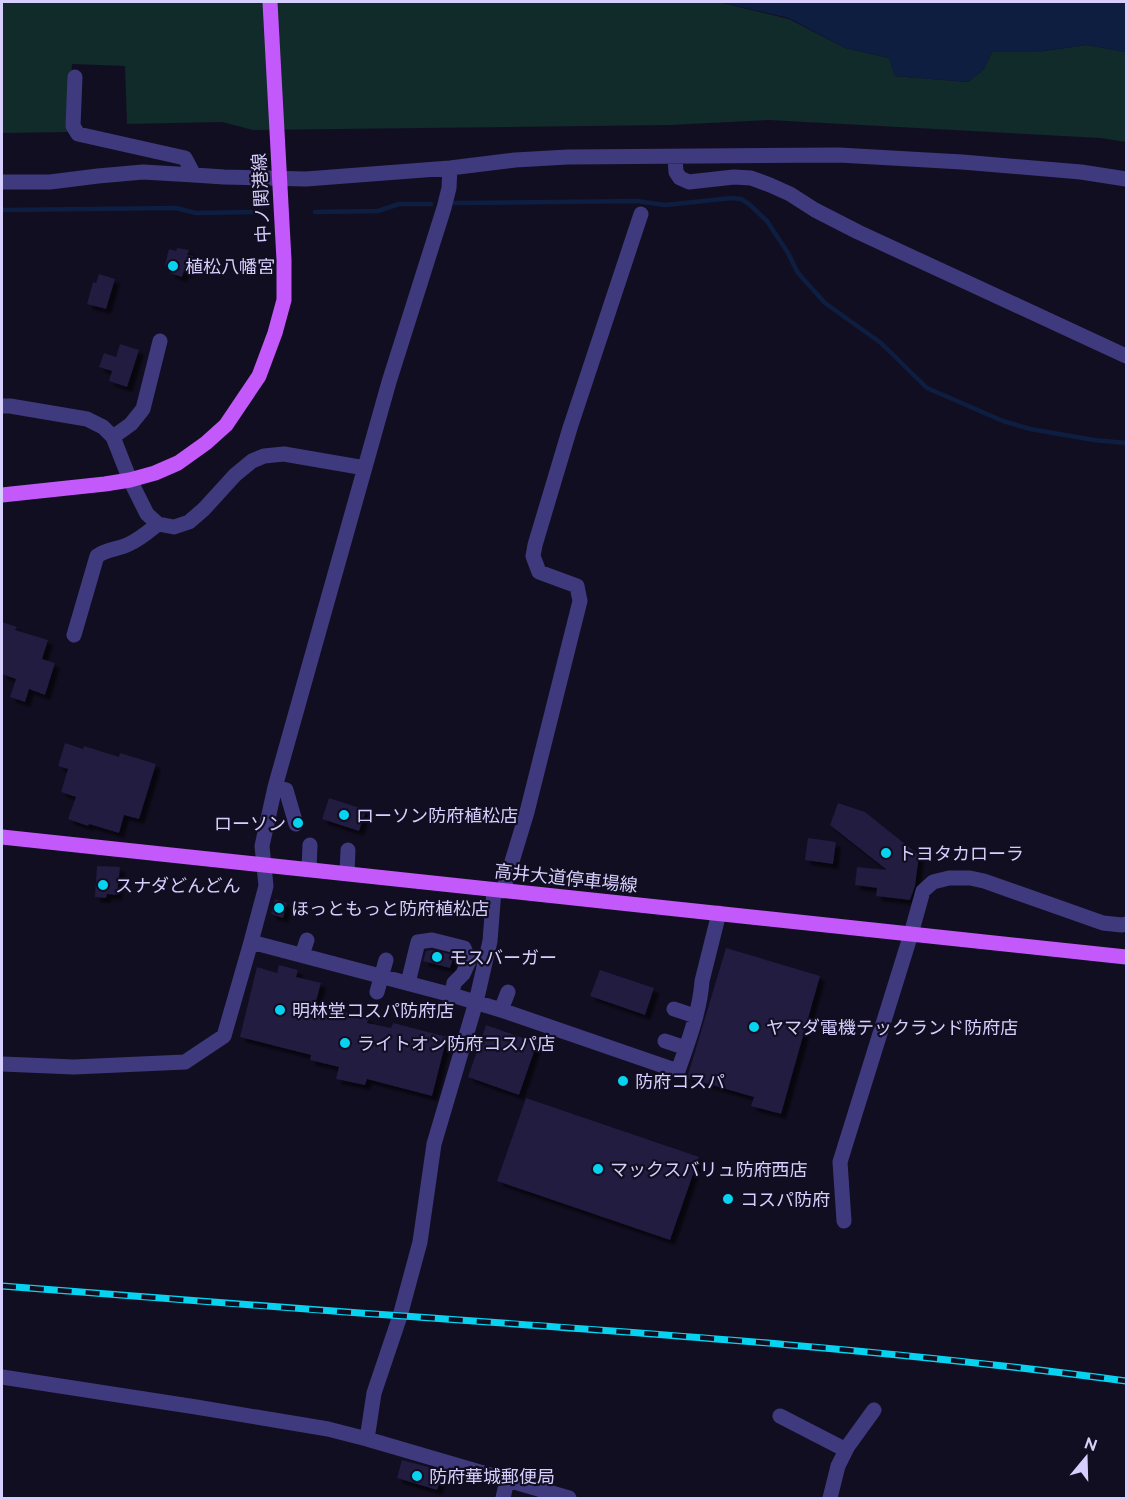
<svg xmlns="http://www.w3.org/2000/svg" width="1128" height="1500" font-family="Raleway,'Noto Sans JP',sans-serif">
  <defs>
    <filter id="shadow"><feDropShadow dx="5" dy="5" stdDeviation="1.5" flood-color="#0009"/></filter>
  </defs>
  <rect width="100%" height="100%" fill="#120e21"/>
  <path fill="#112a2a" d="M2 2H719L789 19 845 48 889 58 895 76 968 82 983 70 992 52H1036L1087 45 1126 52V142L1101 138 769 120 670 125 253 130 222 122 127 124 125 66 72 64 67 132 2 133Z"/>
  <path fill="#0d1e41" d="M719 2H1126V52L1087 45 1036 52H992L983 70 968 82 895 76 889 58 845 48 789 18Z"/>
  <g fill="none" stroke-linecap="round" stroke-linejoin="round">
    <path stroke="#0d1e41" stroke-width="4.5" d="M455 203 637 201 665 205 732 198 741 199 749 204 767 221 788 253 798 273 825 303 881 343 927 388 1003 421 1030 429 1094 440 1126 443
      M2 210 176 208 196 213 261 212
      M315 212 378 211 399 204H431"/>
  </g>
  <path fill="#231a41" filter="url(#shadow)" d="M177 248 189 250 187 255 193 256 189 272 184 271 182 277 170 273 172 267 165 265 169 249 176 251Z
    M99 274 115 279 106 309 87 304 93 282 96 283Z
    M120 344 139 350 127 387 109 381 112 371 99 367 104 353 116 357Z
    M2 622 17 627 15 630 48 640 42 659 55 663 45 695 29 689 25 702 10 697 16 679 2 674Z
    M65 743 83 749 84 746 119 757 120 753 156 764 139 819 124 815 119 833 89 824 88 826 68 819 76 797 61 792 68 769 58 766Z
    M329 798 366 810 359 831 322 819Z
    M838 803 865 812 919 855 915 886 910 900 876 896 877 888 855 885 857 867 887 870 830 825Z
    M808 838 836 842 833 864 805 860Z
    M97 866 120 867 117 895 107 894 106 898 95 897Z
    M275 899 287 903 283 918 271 914Z
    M726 948 820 976 781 1114 751 1106 754 1097 687 1078Z
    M431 950 454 955 450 968 423 961 426 951Z
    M279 965 298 970 296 977 321 983 315 1005 369 1018 367 1023 391 1028 393 1023 447 1037 432 1096 367 1079 365 1085 336 1079 339 1067 310 1060 311 1055 240 1037 257 967 277 973Z
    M600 970 654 988 645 1015 590 996Z
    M486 1025 537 1043 519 1095 468 1077Z
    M526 1098 699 1157 670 1240 497 1181Z
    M402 1460 443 1471 437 1490 397 1478Z"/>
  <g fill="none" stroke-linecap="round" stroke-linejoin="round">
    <path stroke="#3f3a7e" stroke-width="15" d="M75 77 73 126 78 134 185 158 194 175
      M675 157 676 172 680 178 689 182 734 177 751 178 770 185 790 194 815 210 858 232 1126 356
      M2 182H50L98 176 143 172 194 175 224 177 306 179 450 168 515 160 568 157 839 155 962 162 1081 172 1126 179
      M2 406H10L87 419 103 427 113 437 130 480 147 514 158 524 174 527 189 522 204 509 235 475 252 461 264 456 284 454 365 468
      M113 437 131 424 143 409 160 341
      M74 635 97 556C108 548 118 550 129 544 140 539 149 531 158 524
      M275 787 286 790 296 824
      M309 869 310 845
      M347 873 348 850
      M503 891 527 812 580 601 577 586 539 572 533 556 535 545 570 428 641 214
      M251 942 452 995 501 1010 678 1071C688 1042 700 1011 702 981L719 913
      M302 955 307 940
      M408 983 418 942 432 940 464 948 469 961 463 974 454 983 452 995
      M377 992 386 960
      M674 1009 695 1016
      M501 1010 508 992
      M665 1041 686 1048
      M2 1064 74 1067 185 1062 224 1036 251 942 266 886 262 846 275 787 389 382 444 208 449 188 450 168
      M844 1221 840 1162 911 934 923 891 933 882 949 878H970L984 881 1103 923 1122 925 1126 924
      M2 1377 196 1407 328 1429 367 1439 569 1498
      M780 1416 846 1450
      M367 1439 374 1393 400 1316 420 1242 434 1144 476 1002 490 941 494 890
      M503 1498 507 1480
      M830 1498 838 1466 848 1446 874 1410"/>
    <path stroke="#c359fa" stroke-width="15" d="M2 495 105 484 130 480 155 473 178 463 206 443 226 425 259 376 275 333 284 300V260L270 2
      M2 837 1126 957"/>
    <defs>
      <path id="rail" d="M2 1286C135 1296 269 1307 403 1316 645 1333 887 1349 1126 1381"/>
    </defs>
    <use href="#rail" stroke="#07d3f1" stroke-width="7"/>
    <use href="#rail" stroke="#120e21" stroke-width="4.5" stroke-dasharray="14" stroke-linecap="butt"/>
  </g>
  <g fill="#07d3f1" stroke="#120e21" stroke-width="2">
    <circle cx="173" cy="266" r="6"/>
    <circle cx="344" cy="815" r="6"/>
    <circle cx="298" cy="823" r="6"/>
    <circle cx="886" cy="853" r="6"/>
    <circle cx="103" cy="885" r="6"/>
    <circle cx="279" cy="908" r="6"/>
    <circle cx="437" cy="957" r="6"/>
    <circle cx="280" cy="1010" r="6"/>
    <circle cx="754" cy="1027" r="6"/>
    <circle cx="345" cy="1043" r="6"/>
    <circle cx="623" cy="1081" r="6"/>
    <circle cx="598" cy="1169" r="6"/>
    <circle cx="728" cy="1199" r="6"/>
    <circle cx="417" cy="1476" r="6"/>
  </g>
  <g text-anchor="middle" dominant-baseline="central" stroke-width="4.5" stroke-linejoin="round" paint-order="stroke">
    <g font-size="18" fill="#d6cffe" stroke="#120e21">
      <text transform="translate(261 198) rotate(-93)">中ノ関港線</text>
      <text transform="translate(566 878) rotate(6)">高井大道停車場線</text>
    </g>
    <g font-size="18" fill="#d6cffe" stroke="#120e21" text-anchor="start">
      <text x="185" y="266">植松八幡宮</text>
      <text x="356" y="815">ローソン防府植松店</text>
      <text x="286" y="823" text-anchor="end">ローソン</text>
      <text x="898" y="853">トヨタカローラ</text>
      <text x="115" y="885">スナダどんどん</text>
      <text x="291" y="908">ほっともっと防府植松店</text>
      <text x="449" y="957">モスバーガー</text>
      <text x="292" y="1010">明林堂コスパ防府店</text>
      <text x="766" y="1027">ヤマダ電機テックランド防府店</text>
      <text x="357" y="1043">ライトオン防府コスパ店</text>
      <text x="635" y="1081">防府コスパ</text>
      <text x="610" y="1169">マックスバリュ防府西店</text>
      <text x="740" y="1199">コスパ防府</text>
      <text x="429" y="1476">防府華城郵便局</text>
    </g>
  </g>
  <rect width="1128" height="1500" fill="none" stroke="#d6cffe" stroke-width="6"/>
  <g transform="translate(1086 1458) rotate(19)" stroke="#120e21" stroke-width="4.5" paint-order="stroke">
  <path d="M0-4.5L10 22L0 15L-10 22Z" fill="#d6cffe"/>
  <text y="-9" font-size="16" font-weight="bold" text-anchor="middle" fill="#d6cffe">N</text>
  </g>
</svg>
